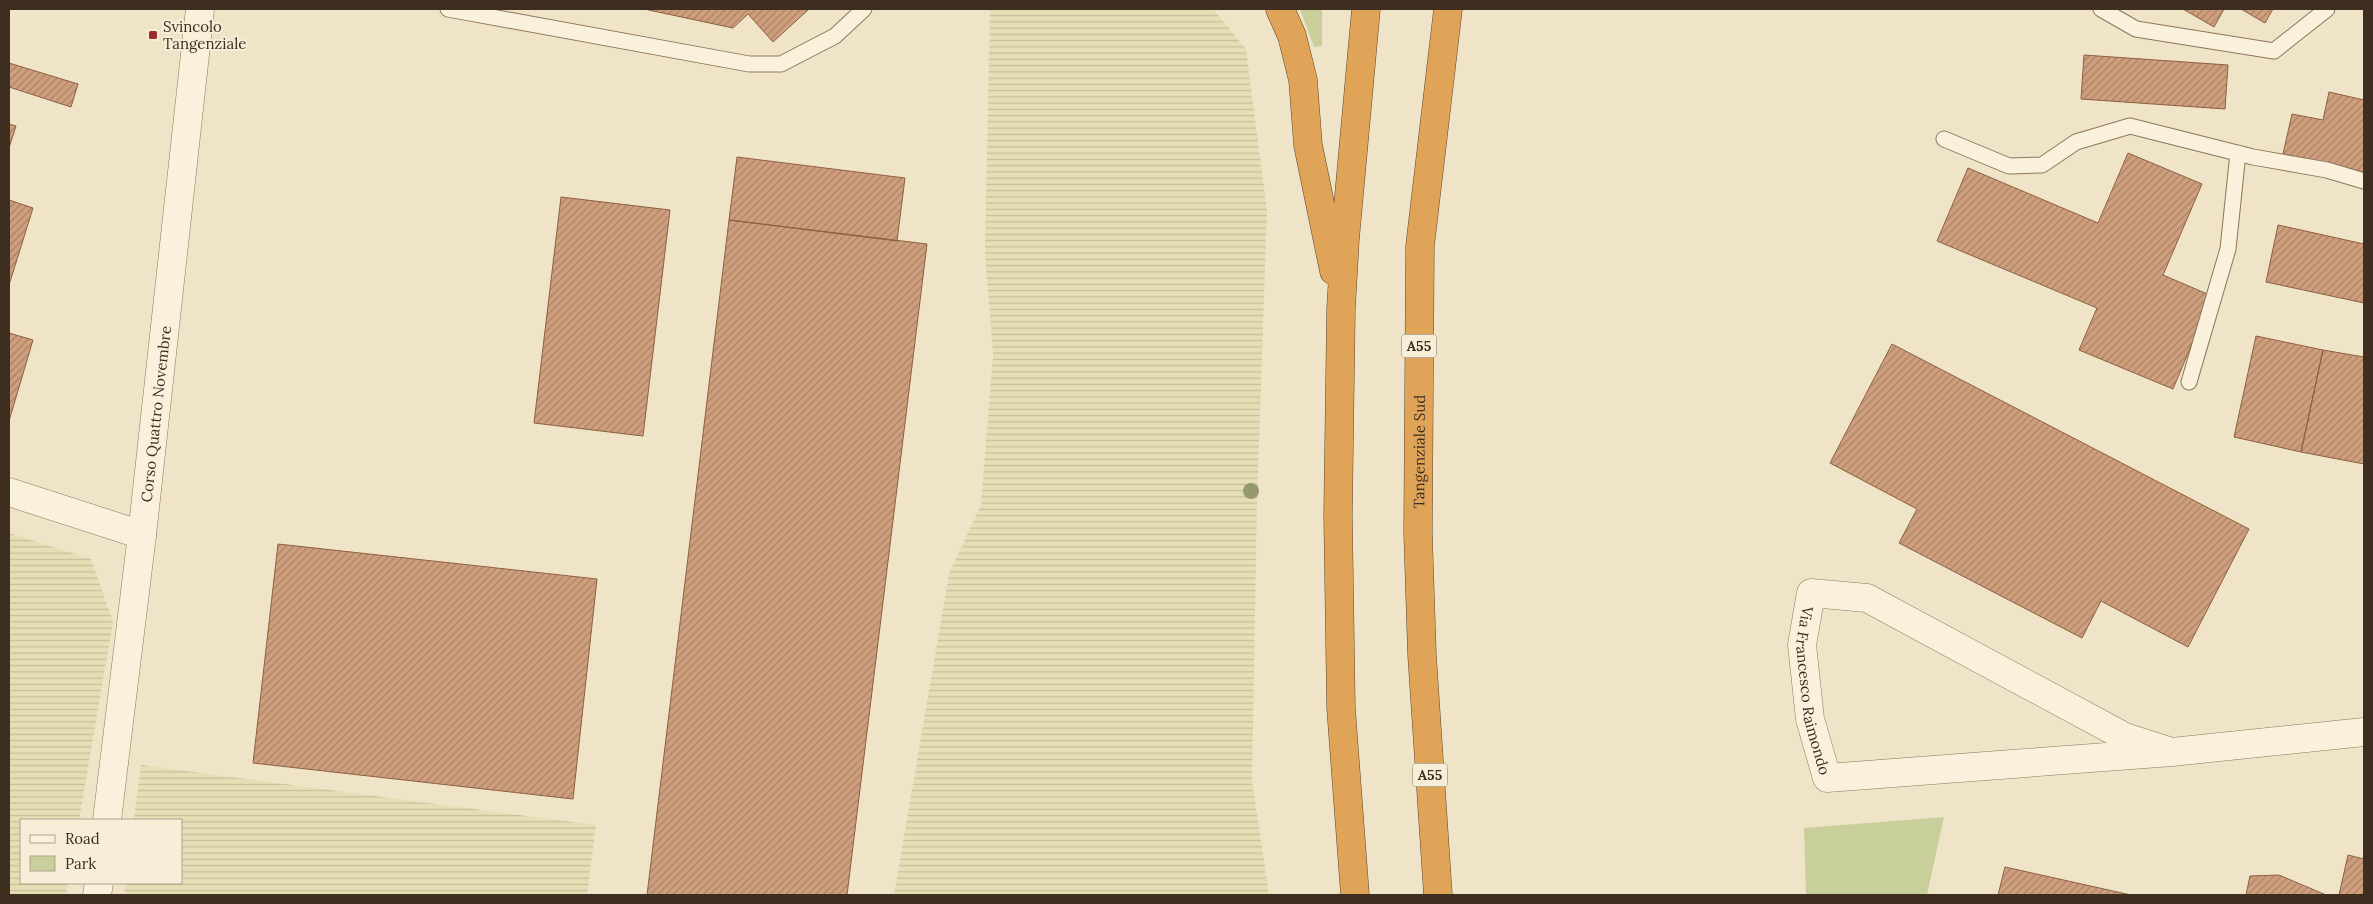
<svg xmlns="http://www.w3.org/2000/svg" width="2373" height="904" font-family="Lora,serif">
  <defs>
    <pattern id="farmland-rules" width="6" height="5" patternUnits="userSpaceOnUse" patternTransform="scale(1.25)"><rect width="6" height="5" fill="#e6deb5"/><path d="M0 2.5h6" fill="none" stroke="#c6bf9b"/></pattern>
    <pattern id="building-hatch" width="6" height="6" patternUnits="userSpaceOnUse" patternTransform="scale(1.25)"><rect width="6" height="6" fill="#cf9f7d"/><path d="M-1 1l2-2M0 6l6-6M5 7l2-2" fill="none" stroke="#a98266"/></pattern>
  </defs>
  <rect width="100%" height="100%" fill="#f0e4c8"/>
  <path fill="url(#farmland-rules)" d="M990 9H1213L1246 49 1267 211 1257 503 1252 781 1269 895H894L949 574 981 505 993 355 985 252Z
    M9 533 91 559 113 622 79 820H21V883H68L66 895H9Z
    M141 765 596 825 587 895H124L126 883H181V820H134Z"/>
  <path fill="#c9cf9b" d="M1300 9H1322V46L1314 47Z
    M1944 817 1927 895H1806L1804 828Z"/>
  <path fill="url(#building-hatch)" stroke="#8d5f41" d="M644 9H809L773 42 748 14 733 28Z
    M2183 9H2224L2214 27Z
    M2241 9H2273L2265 23Z
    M2084 55 2228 65 2225 109 2081 99Z
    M9 63 78 84 71 107 9 87Z
    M2329 92 2364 100V172L2283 154 2292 114 2323 120Z
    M9 124 16 126 9 148Z
    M2128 153 2202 184 2163 275 2212 296 2173 389 2079 350 2097 308 1937 241 1968 168 2098 223Z
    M737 157 905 178 897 241 729 220Z
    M561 197 670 210 643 436 534 423Z
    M9 200 33 208 9 285Z
    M729 220 927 244 847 895H647Z
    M2278 225 2364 244V303L2266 282Z
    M9 333 33 340 9 421Z
    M2256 336 2323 350 2301 452 2234 437Z
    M1892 344 2249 529 2188 647 2101 601 2082 638 1899 543 1917 509 1830 463Z
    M2323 350 2364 357V464L2301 452Z
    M278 544 597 579 573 799 253 763Z
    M2348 855 2364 859V895H2339Z
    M2005 867 2131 895H1998Z
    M2279 875 2326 895H2246L2250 876Z"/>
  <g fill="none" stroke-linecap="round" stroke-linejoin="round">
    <defs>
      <path id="lane" d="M448 9 749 64H781L835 36 864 9
        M2101 9 2136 29 2274 51 2327 9
        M1944 139 2009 166 2042 165 2076 142 2130 126 2253 157 2327 170 2364 181
        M2189 382 2228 249 2238 153"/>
      <g id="street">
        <path d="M9 492 142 535"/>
        <path id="s1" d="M2172 752 2125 737 1867 598 1811 593 1802 645 1810 719 1827 778 2172 752 2364 732"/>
        <path id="s2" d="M107 820 142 535 200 9"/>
        <path d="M97 895 99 883"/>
      </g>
      <g id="highway">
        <path d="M1280 9 1292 36 1303 80 1308 145 1334 271"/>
        <path d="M1355 895 1341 708 1338 515 1341 309 1345 239 1366 9"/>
        <path id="s3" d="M1438 895 1422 655 1418 533 1420 246 1448 9"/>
      </g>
    </defs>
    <use href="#lane" stroke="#8d765c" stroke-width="17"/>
    <use href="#street" stroke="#8d765c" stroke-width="29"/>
    <use href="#highway" stroke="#5b4430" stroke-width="29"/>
    <use href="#lane" stroke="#faf1dc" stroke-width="15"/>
    <use href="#street" stroke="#faf1dc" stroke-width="28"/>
    <use href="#highway" stroke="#e0a458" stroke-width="28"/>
  </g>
  <circle fill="#96986f" cx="1251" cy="491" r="8"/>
  <rect fill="#9e2a2b" stroke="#f7eed8" stroke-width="2" x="148" y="30" width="10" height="10" rx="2.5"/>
  <g text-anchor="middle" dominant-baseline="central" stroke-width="4" stroke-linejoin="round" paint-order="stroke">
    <g fill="#f7eed8" stroke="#756857" stroke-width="1">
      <rect x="1401.5" y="334.5" width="35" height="23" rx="4"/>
      <rect x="1412.5" y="763.5" width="35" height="23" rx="4"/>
    </g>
    <g font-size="14" font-weight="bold" fill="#3d2e20">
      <text x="1419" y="346">A55</text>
      <text x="1430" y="775">A55</text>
    </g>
    <g font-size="15" fill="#3d2e20" stroke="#f7eed8" text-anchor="start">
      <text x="163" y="26">Svincolo<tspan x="163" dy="17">Tangenziale</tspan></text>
    </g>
    <g font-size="15" fill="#3d2e20" stroke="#f7eed8">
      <text stroke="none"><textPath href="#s2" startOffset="409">Corso Quattro Novembre</textPath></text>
      <text stroke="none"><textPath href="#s3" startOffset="444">Tangenziale Sud</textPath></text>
      <text stroke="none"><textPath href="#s1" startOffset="498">Via Francesco Raimondo</textPath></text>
    </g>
  </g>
  <rect width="2373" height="904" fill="none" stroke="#3d2e20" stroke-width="20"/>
  <rect x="20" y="819" width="162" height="65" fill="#f7eed8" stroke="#ada18e"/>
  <rect x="30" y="835" width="25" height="8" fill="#faf1dc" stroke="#ada18e"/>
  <text x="65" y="844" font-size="15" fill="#3d2e20">Road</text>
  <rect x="30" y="856" width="25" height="15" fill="#c9cf9b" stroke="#ada18e"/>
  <text x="65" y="869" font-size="15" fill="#3d2e20">Park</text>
</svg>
